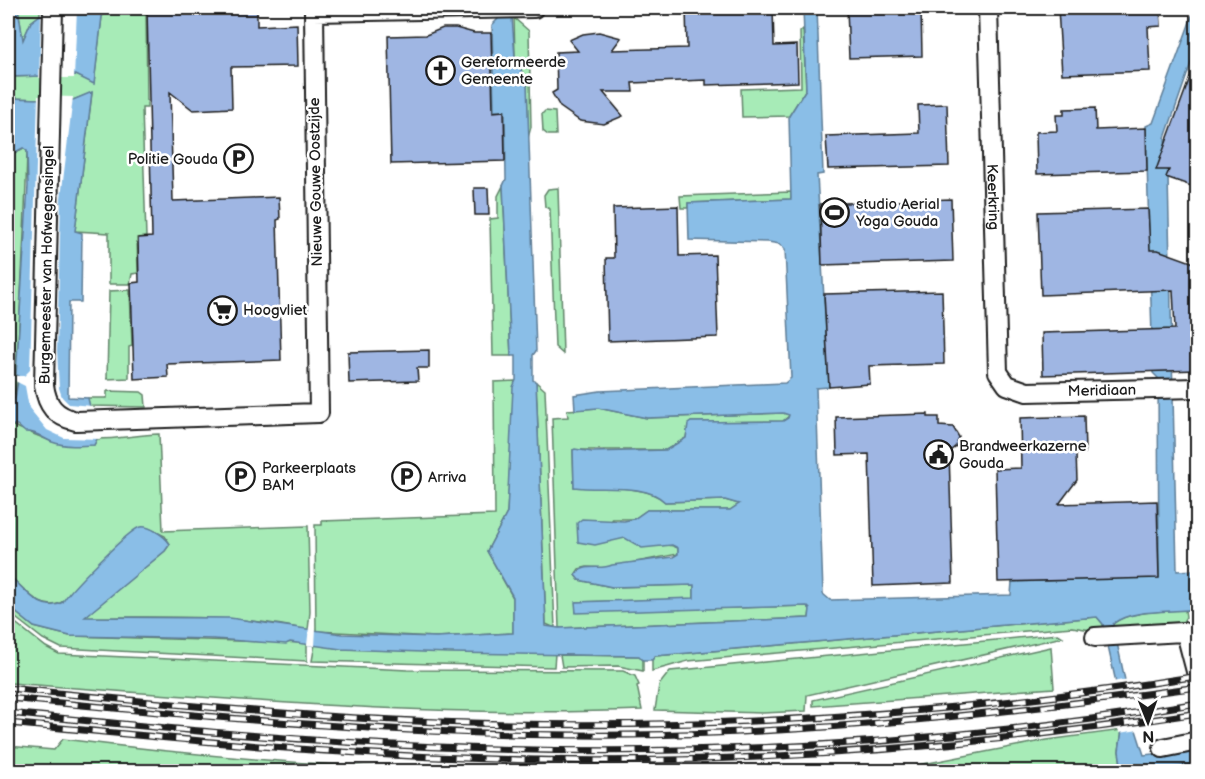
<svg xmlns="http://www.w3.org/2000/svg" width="1205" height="779" font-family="'Balsamiq Sans',sans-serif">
  <rect width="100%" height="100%" fill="#fff"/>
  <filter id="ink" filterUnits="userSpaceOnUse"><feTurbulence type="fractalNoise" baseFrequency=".0167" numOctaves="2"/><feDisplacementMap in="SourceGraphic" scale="12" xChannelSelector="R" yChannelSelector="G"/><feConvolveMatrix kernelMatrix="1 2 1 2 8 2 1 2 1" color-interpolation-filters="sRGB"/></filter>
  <g filter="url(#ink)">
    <path fill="#a7ebb7" stroke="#62846a" stroke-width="1.5" d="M18 8H40V15L31 22 23 40Z
      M103 8H146L147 108H142L146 237 137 238 138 273 132 274 130 284H109V233L75 231 92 93 73 100 8 98V77L76 75 94 83Z
      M514 18 529 31 531 127 528 138 527 83 515 57Z
      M803 29 806 89 789 116 742 117 741 89 801 87 800 32Z
      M545 111 555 112 556 135H548L543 131 542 114Z
      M24 148 27 151C25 225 21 300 16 374L19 376 12 401 8 397V156Z
      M503 186 511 356H493L490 219 498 218V196Z
      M558 188 563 354 555 347 550 209 545 207 544 195 548 189Z
      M791 192V199L688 203V208H681L680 196Z
      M130 290 132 346 129 347V378L107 379 109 291Z
      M515 381 507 513 487 551 513 598V633L436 637 316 631 315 525H322V521L495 515 494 382Z
      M536 382 545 390 555 628 546 624Z
      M107 391 141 392 145 395 146 407 89 406 88 398H107Z
      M598 408 647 418 783 413 790 415 783 421 691 422 688 425 686 438 666 450H573L574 487C598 488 648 484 665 502L725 500 739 504 730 510H647L634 519H612C626 539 633 548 659 546 666 545 671 544 678 548V554L605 568 587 567 579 569 575 575 579 580 612 587 694 585V599L576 602V612L807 606 810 609 809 618 559 628 552 418 568 417 567 410Z
      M11 425 53 442 94 445 97 439C118 439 137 435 159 434L163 531 308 526 310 612 308 630C234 613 159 618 84 617L165 551 170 544 165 536 150 529 63 601C44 614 27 592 13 579L8 439Z
      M8 606 34 627 70 636 307 643V661L61 648 43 639 8 612Z
      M1185 610 1186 617 1181 625 1115 632 1113 624C1126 611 1167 611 1185 610Z
      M8 617 46 647 59 654 408 670 623 671 635 676 639 685 637 686 642 710C430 718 220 698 8 683Z
      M1097 617 1103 624 1104 632 1072 627 688 661 652 671V660L655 656Z
      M1058 634 1063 637 807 695 806 711 763 713 655 710 659 685 670 671Z
      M315 644 341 649 555 654 554 667 312 661Z
      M1051 647 1054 688 813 706V700Z
      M560 655 640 656 643 660V671L618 666 562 667Z
      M1122 730 1119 751 1122 771 779 772 913 766 1047 740Z
      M63 739C197 756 332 767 466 771H8V746L54 750Z"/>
    <path fill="#8abee7" stroke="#5e7d96" stroke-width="1.5" d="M8 8H18L23 40 31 22 40 15 103 8 94 84 76 75 8 77Z
      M803 8H817L823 174 817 175 829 387 816 388 823 594 830 600 1011 595 1012 582 1159 577 1158 378 1153 373 1146 126 1153 123 1195 8H1197V46L1165 138 1168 177 1177 571 1197 570V609C1176 613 1130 608 1113 624L1135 727 1144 755 1197 749V764L1164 769H1147V771H1122L1119 751 1122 730 1115 678 1103 624 1097 617 655 656 652 660H643L639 656 449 653 341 649 290 642 286 644 214 639 70 636 34 627 8 606V439L11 472 13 579C27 592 43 614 63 602 68 591 129 530 140 527 149 525 165 536 170 544L165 551 85 617 230 618 342 634 436 637 513 633V597L487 551 507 513 513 387 516 380V356H511L503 186 506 179 505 111H494L492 25 500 17H512L515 57 527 83 536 351 533 355V380L536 382 546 626 559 628 809 618 810 609 807 606 576 613 575 602 694 598V585L612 587 579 580 575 575C584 562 600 571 612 565L673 557 678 554V548L672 545 642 548 625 538 595 545 578 542 577 523 582 519 624 521 634 519 647 510H730L739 504 725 500 665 502C646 482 599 491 574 487L573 450 575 449 592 452 666 450 686 438 688 424 691 422 783 421 788 418 789 415 783 413 647 418 598 408 575 410 574 395 600 391 785 383 791 378 785 249 780 244 768 242 689 240 688 203 791 199 789 116 806 89Z
      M92 92 75 231 82 233 81 302H69L68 397 88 398 97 439 94 445C80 446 66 447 52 442 42 438 35 431 25 432L17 425H11L8 432V397L12 401 15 398 19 376 16 375 28 186 27 151 23 148 8 156V98L73 100Z"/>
    <path fill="#fff" d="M77 9 74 78H39L41 12Z
      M38 96 73 97 61 198 57 351 59 388 62 397 69 404 92 406 100 439 64 438 47 430 29 408 25 386 15 381 14 376H24L30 370Z
      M309 627 316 628 315 646 307 645Z
      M1129 679 1139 730 1119 733 1112 682Z"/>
    <path fill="#9fb6e3" stroke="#1c1c1c" stroke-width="1.5" d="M147 8H257V26L297 24 298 66 231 67 232 108 193 110 170 92 173 201 279 197 280 219 277 220 281 360 167 364 168 377 134 379 131 283 139 282 138 238 152 237Z
      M686 8H773L774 46 797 45 798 82 706 85V80L632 83 633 92H603L623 116 604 124 580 121 560 107 552 93 557 90 556 52 578 51 569 40 583 34 599 32 621 38 612 50 687 48Z
      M847 8H921L922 56 849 58Z
      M1058 8H1160L1161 26 1148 27 1150 71 1062 74Z
      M443 28H456L474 33H491L493 112 504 111 505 161 391 164 388 36 426 35Z
      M1196 61H1197V188L1166 177 1169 170H1156Z
      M947 104 949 166 828 169 826 136 919 133 918 105Z
      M1095 108 1096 130 1146 128 1147 171 1037 174 1036 132 1057 131 1056 115H1064V109Z
      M474 188H488L489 215H475Z
      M951 199 953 261 822 265 820 204Z
      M678 206 679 256 715 255 718 337 608 341 606 258H614L613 208Z
      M1148 209 1150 250H1158L1197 264V370L1043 375 1042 333 1175 329 1173 290 1041 295 1038 212Z
      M942 291 944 364 869 366 870 384 829 387 824 294Z
      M429 350V368H417L418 381 349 383 348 352Z
      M928 414V417H939V426L953 427 959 437 956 446 949 452 953 583 873 586 869 454 837 455 836 417Z
      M1084 416 1085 453 1076 454 1077 480 1059 504 1157 501 1159 578 998 582 995 469 1021 468 1020 418Z"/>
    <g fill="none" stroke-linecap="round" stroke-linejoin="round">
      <defs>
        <g id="minor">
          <path d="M53 8 44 385C47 406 55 416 76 421L319 413 314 12 534 8"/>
          <path id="s1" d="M988 8 998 372 1007 385 1027 392 1198 388"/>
          <path d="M1095 637 1183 632 1187 637 1198 679"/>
          <path d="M1163 748 1198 741"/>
        </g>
      </defs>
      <use href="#minor" stroke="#1c1c1c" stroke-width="22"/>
      <use href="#minor" stroke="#fff" stroke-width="18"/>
      <defs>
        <path id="rail" d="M8 688C174 705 342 721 510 724 740 728 970 713 1198 676
          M8 698C215 718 422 737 630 735 821 733 1009 713 1198 687
          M8 713C151 727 294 741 438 747 691 758 947 745 1198 703
          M8 723C159 737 310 753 462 758 708 768 954 750 1198 713"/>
      </defs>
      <use href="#rail" stroke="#1c1c1c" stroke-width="7"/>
      <use href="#rail" stroke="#fff" stroke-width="4.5" stroke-dasharray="14" stroke-linecap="butt"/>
    </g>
  </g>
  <defs>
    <symbol id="church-ring" viewBox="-11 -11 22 22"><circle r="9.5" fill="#fff" stroke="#1c1c1c" stroke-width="1.5"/><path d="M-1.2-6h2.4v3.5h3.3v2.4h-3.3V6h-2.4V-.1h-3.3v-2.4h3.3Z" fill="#1c1c1c"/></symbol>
    <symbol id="parking-ring" viewBox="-11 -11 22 22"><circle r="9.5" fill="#fff" stroke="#1c1c1c" stroke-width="1.5"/><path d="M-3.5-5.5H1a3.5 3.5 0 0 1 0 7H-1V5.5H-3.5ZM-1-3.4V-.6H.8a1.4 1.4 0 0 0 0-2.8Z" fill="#1c1c1c"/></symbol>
    <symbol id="stadium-ring" viewBox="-11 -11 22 22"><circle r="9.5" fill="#fff" stroke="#1c1c1c" stroke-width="1.5"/><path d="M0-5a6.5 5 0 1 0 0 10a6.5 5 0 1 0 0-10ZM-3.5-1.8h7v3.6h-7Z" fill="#1c1c1c"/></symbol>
    <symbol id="supermarket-ring" viewBox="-11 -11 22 22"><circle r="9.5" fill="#fff" stroke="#1c1c1c" stroke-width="1.5"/><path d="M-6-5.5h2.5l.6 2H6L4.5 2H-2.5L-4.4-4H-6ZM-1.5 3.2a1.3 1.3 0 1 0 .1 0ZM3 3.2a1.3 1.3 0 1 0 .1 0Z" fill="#1c1c1c"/></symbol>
    <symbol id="civic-ring" viewBox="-11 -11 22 22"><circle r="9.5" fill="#fff" stroke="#1c1c1c" stroke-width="1.5"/><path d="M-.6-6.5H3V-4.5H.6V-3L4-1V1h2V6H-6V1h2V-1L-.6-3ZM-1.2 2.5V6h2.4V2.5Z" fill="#1c1c1c"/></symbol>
  </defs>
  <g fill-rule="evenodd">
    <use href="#church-ring" x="424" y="54" width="33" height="33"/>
    <use href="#parking-ring" x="222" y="142" width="33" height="33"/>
    <use href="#stadium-ring" x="818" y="196" width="33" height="33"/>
    <use href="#supermarket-ring" x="206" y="294" width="33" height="33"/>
    <use href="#civic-ring" x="922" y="438" width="33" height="33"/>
    <use href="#parking-ring" x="224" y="460" width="33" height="33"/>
    <use href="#parking-ring" x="390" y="460" width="33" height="33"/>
  </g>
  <g text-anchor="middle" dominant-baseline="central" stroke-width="5" stroke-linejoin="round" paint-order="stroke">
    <g font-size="15" fill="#1c1c1c" stroke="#fff" text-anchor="start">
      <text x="461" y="62">Gereformeerde<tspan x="461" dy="17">Gemeente</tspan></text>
      <text x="218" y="159" text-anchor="end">Politie Gouda</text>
      <text x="856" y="204">studio Aerial<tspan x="856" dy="17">Yoga Gouda</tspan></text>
      <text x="243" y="310">Hoogvliet</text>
      <text x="959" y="446">Brandweerkazerne<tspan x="959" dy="17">Gouda</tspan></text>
      <text x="262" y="468">Parkeerplaats<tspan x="262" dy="17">BAM</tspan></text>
      <text x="428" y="477">Arriva</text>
    </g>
    <g font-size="15" fill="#1c1c1c" stroke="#fff">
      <text transform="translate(316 182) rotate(-91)">Nieuwe Gouwe Oostzijde</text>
      <text stroke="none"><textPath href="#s1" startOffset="189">Keerkring</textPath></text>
      <text transform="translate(47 265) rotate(-89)">Burgemeester van Hofwegensingel</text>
      <text stroke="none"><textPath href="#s1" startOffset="476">Meridiaan</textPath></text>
    </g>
  </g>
  <rect width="1205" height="779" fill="none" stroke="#fff" stroke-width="30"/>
  <rect x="15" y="15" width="1175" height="749" fill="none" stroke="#1c1c1c" stroke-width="2" filter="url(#ink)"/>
  <g transform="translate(1148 722) rotate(179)" stroke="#ffffff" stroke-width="4.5" paint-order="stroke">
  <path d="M0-4.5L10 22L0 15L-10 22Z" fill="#1c1c1c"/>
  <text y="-9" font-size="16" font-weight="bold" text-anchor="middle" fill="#1c1c1c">N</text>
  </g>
</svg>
